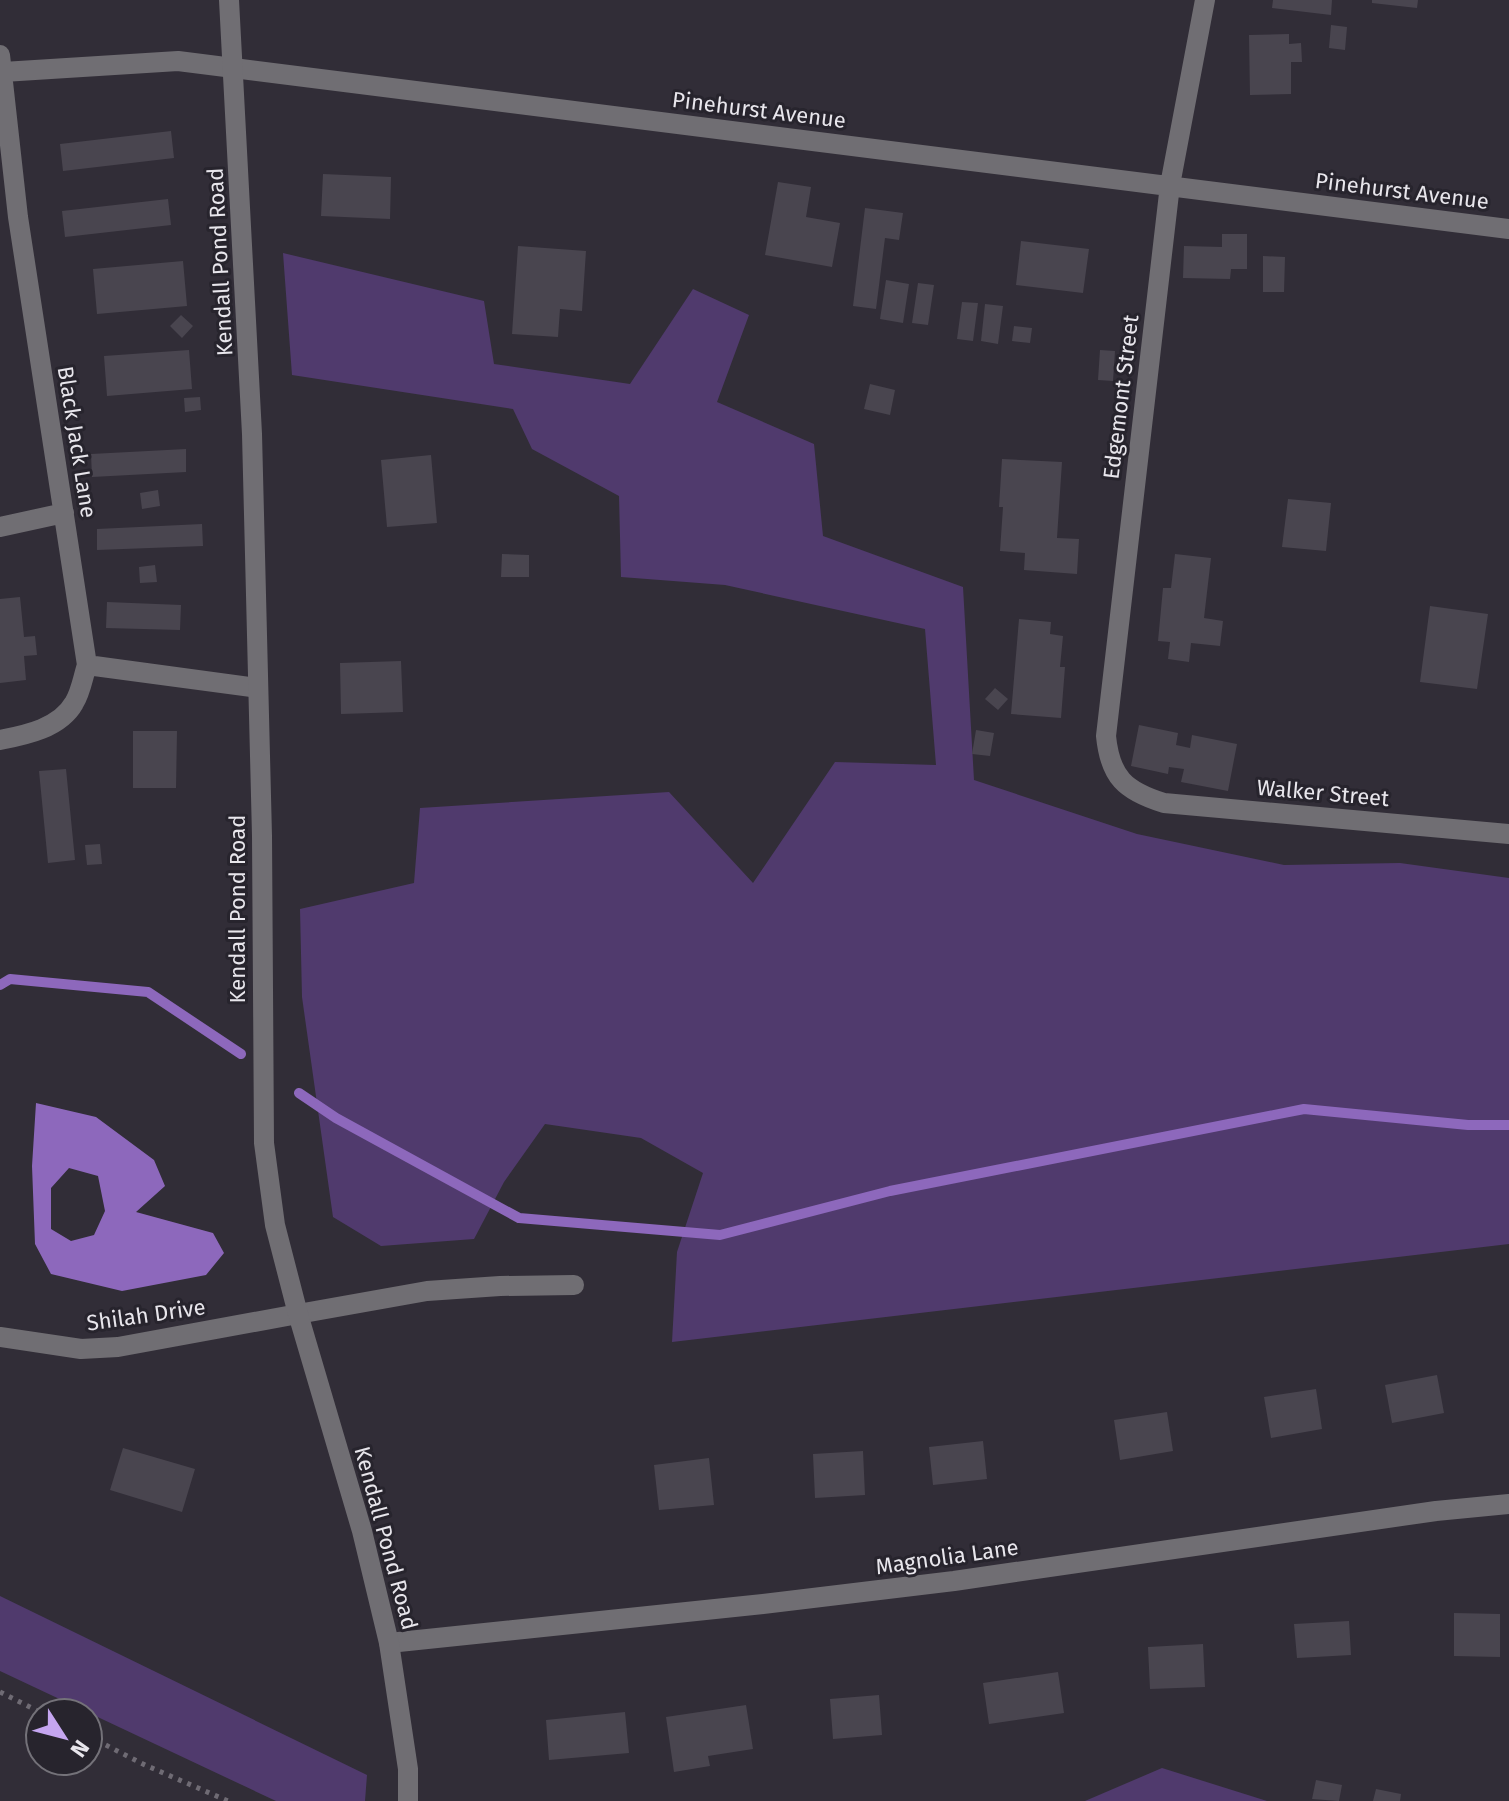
<svg xmlns="http://www.w3.org/2000/svg" width="1509" height="1801" font-family="'Fira Sans',sans-serif">
  <rect width="100%" height="100%" fill="#312d37"/>
  <path fill="#503a6d" d="M283 253 484 301 494 364 630 384 693 289 749 315 717 402 814 444 823 536 963 587 974 780 1137 834 1284 865 1400 863 1509 878V1244L672 1342 677 1252 703 1173 641 1138 545 1124 504 1182 474 1239 381 1246 333 1217 302 997 300 909 414 883 420 808 669 792 753 883 835 762 936 765 925 629 725 585 621 577 619 496 532 449 513 409 292 375Z
    M0 1596 367 1775 365 1801H276L0 1671Z
    M1162 1768 1267 1801H1085Z"/>
  <path fill="#8d68bc" fill-rule="evenodd" d="M36 1103 96 1117 154 1160 165 1186 136 1212 213 1233 224 1253 206 1275 122 1291 51 1274 35 1244 32 1166ZM69 1168 98 1176 105 1211 94 1235 71 1241 51 1229V1188Z"/>
  <g fill="none" stroke-linecap="round" stroke-linejoin="round">
    <path stroke="#8d68bc" stroke-width="10" d="M0 985 10 979 148 992 241 1054
      M299 1093 336 1118 519 1218 720 1235 890 1191 1304 1109 1468 1125H1509"/>
  </g>
  <path fill="#49454f" d="M1273 0H1332L1331 15 1272 8Z
    M1372 0H1418L1417 8 1372 3Z
    M1331 25 1347 27 1345 50 1329 48Z
    M1289 34V44L1301 43 1302 62H1291V94L1250 95 1249 35Z
    M171 131 174 158 63 171 60 144Z
    M323 174 391 177 390 219 321 216Z
    M778 182 811 187 806 217 840 223 832 267 765 255Z
    M168 199 171 225 65 237 62 211Z
    M865 208 903 213 899 240 885 238 876 309 853 306Z
    M1222 234H1247V269H1231L1230 279 1183 278 1184 246 1222 247Z
    M1021 241 1089 249 1083 293 1016 285Z
    M518 246 586 251 582 311 560 309 558 337 512 334Z
    M1263 256 1285 257 1284 292H1263Z
    M183 261 187 306 97 314 93 269Z
    M886 280 909 284 903 323 880 319Z
    M918 283 934 285 928 325 912 323Z
    M962 302 978 303 973 341 957 339Z
    M985 304 1003 306 998 344 981 341Z
    M181 315 193 326 182 338 170 326Z
    M1014 326 1032 328 1030 343 1012 341Z
    M189 350 192 389 107 396 104 356Z
    M1100 350 1115 351 1113 381 1098 380Z
    M870 384 895 390 890 415 864 409Z
    M200 397 201 410 185 412 184 398Z
    M186 449V472L92 477 91 454Z
    M431 455 437 523 387 527 381 460Z
    M1002 459 1062 462 1057 538 1079 539 1077 574 1024 570 1025 553 1000 551 1003 507H999Z
    M158 490 160 506 142 509 140 493Z
    M1288 499 1331 503 1326 551 1282 547Z
    M202 524 203 546 97 550V529Z
    M502 554 529 555V577H501Z
    M1175 554 1211 558 1204 618 1223 621 1220 646 1191 643 1189 662 1168 659 1170 642 1158 641 1163 588H1171Z
    M155 565 157 582 140 583 139 567Z
    M20 597 24 637 35 636 37 655 24 656 26 680 0 683V599Z
    M107 602 181 605 180 630 106 628Z
    M1430 606 1488 614 1477 689 1420 682Z
    M1019 619 1051 622 1050 634 1063 636 1060 667H1065L1061 718 1011 714Z
    M401 661 403 712 341 714 340 663Z
    M995 688 1008 699 998 710 985 699Z
    M1139 725 1178 733 1176 745 1190 748 1192 735 1237 744 1228 791 1181 782 1184 769 1169 767 1168 774 1131 766Z
    M976 730 994 733 990 756 972 754Z
    M133 731H177L176 788H133Z
    M66 769 75 860 48 863 39 771Z
    M100 844 102 864 87 865 85 845Z
    M1437 1375 1444 1413 1392 1423 1385 1385Z
    M1316 1389 1322 1429 1271 1438 1264 1397Z
    M1167 1412 1173 1451 1120 1460 1114 1420Z
    M983 1441 987 1479 933 1485 929 1447Z
    M123 1448 195 1469 182 1512 110 1490Z
    M863 1451 865 1495 815 1498 813 1454Z
    M709 1458 714 1505 659 1510 654 1465Z
    M1454 1613 1500 1614V1657L1454 1656Z
    M1349 1621 1351 1655 1297 1658 1294 1624Z
    M1203 1644 1205 1687 1150 1689 1148 1647Z
    M1058 1672 1064 1713 989 1724 983 1683Z
    M879 1695 882 1735 833 1739 830 1699Z
    M746 1705 753 1749 708 1756 710 1766 674 1772 666 1717Z
    M625 1712 629 1753 549 1760 546 1720Z
    M1316 1780 1342 1785 1339 1801 1312 1799Z
    M1376 1789 1401 1794 1400 1801H1373Z"/>
  <g fill="none" stroke-linecap="round" stroke-linejoin="round">
    <path stroke="#6f6b74" stroke-width="5" stroke-dasharray="4 6" stroke-linecap="butt" d="M0 1692 42 1713
      M88 1736 145 1765 228 1801"/>
    <path stroke="#706e73" stroke-width="20" d="M298 1314 427 1291 500 1286 574 1285"/>
    <path stroke="#706e73" stroke-width="20" d="M1205 0 1170 185 1106 736C1110 777 1125 791 1164 803L1509 834
      M0 55 18 217 87 665 258 688
      M3 72 178 61 1509 229
      M0 527 64 513
      M0 740C26 735 60 728 74 703 81 692 83 677 87 665
      M0 1337 81 1349 118 1347 298 1314
      M389 1643 763 1604 954 1581 1436 1511 1509 1504"/>
    <path stroke="#706e73" stroke-width="20" d="M229 0 252 434 262 836 264 1143 275 1225 298 1314 362 1531 389 1643 408 1769V1801"/>
  </g>
  <g text-anchor="middle" dominant-baseline="central" stroke-width="6" stroke-linejoin="round" paint-order="stroke">
    <g font-size="22" fill="#e8e6ec" stroke="#27242d">
      <text transform="translate(759 110) rotate(7)">Pinehurst Avenue</text>
      <text transform="translate(1402 191) rotate(7)">Pinehurst Avenue</text>
      <text transform="translate(220 262) rotate(-93)">Kendall Pond Road</text>
      <text transform="translate(1121 397) rotate(-83)">Edgemont Street</text>
      <text transform="translate(77 442) rotate(81)">Black Jack Lane</text>
      <text transform="translate(1323 793) rotate(5)">Walker Street</text>
      <text transform="translate(237 909) rotate(-90)">Kendall Pond Road</text>
      <text transform="translate(146 1315) rotate(-8)">Shilah Drive</text>
      <text transform="translate(386 1538) rotate(75)">Kendall Pond Road</text>
      <text transform="translate(947 1557) rotate(-8)">Magnolia Lane</text>
    </g>
  </g>
  <g transform="translate(64 1737) rotate(126)"><circle r="38" fill="#27242d" stroke="#747279" stroke-width="2"/>
  <path d="M0-6L14 30L0 20L-14 30Z" fill="#c5a6f0"/>
  <text y="-12" font-size="22" font-weight="bold" text-anchor="middle" fill="#e8e6ec">N</text>
  </g>
</svg>
